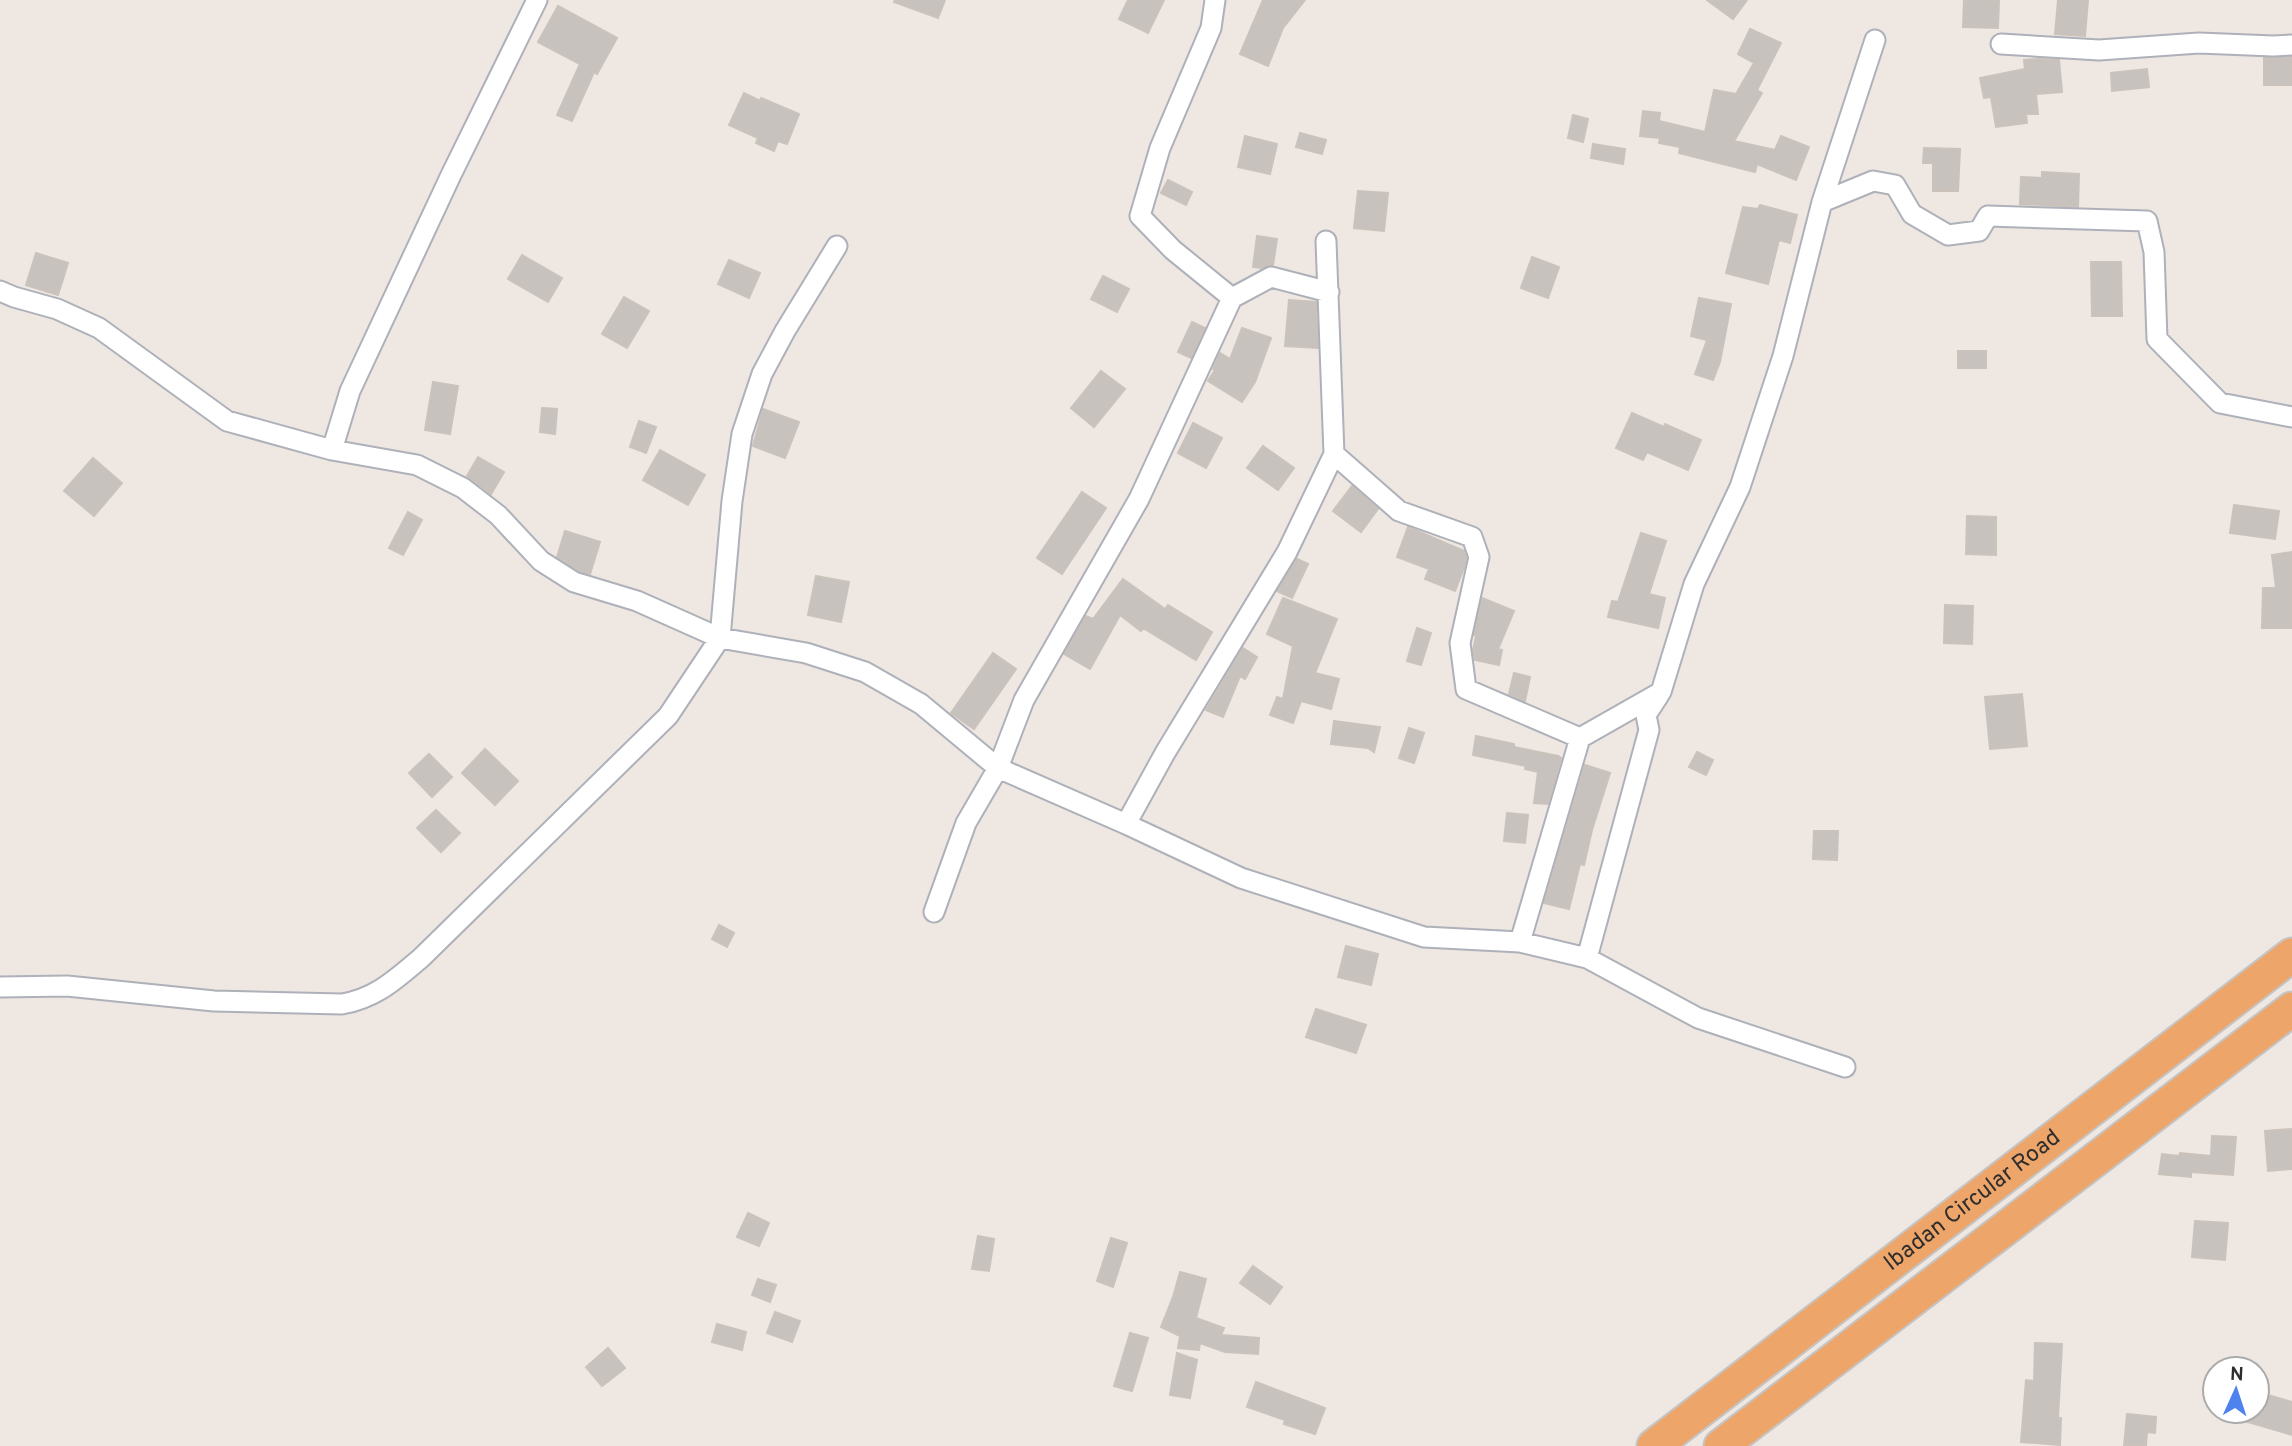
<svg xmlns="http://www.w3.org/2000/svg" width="2292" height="1446" font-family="Overpass,sans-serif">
  <rect width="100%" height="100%" fill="#eee7e2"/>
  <path fill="#c7c2bd" stroke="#cac2bb" stroke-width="2" d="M895 0H945L938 18 894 2Z
    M1128 0H1164L1148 33 1119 19Z
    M1263 0H1305L1283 28 1268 66 1240 54Z
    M1707 0H1747L1733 19Z
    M1964 0H1999L1998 28 1963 27Z
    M2058 0H2088L2085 36 2055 34Z
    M558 6 617 38 597 74 594 72 572 121 557 115 580 64 538 42Z
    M1750 29 1781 43 1757 90 1762 93 1734 141 1775 150 1781 136 1809 147 1796 180 1757 164 1755 172 1679 153 1680 147 1659 143 1660 138 1640 136 1643 111 1660 113 1659 121 1705 132 1714 90 1736 94 1754 63 1738 54Z
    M2292 57V85H2264V58Z
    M2039 59 2059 60 2062 92 2036 94 2038 114H2026L2027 123 1996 127 1991 97 1984 98 1980 78 2025 69 2024 60Z
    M2147 69 2149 87 2112 91 2111 73Z
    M744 93 760 101 761 98 799 114 787 144 778 141 774 151 756 143 758 138 729 125Z
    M1573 115 1588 119 1583 142 1568 138Z
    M1300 133 1326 140 1322 154 1296 147Z
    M1245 136 1277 144 1270 174 1238 167Z
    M1593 144 1625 149 1623 164 1591 158Z
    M1924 148 1960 149 1958 191H1933V163H1923Z
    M2042 172 2079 174 2078 207 2020 204 2021 177 2042 178Z
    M1168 180 1192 192 1186 205 1161 193Z
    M1358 191 1388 193 1384 231 1354 228Z
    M1760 205 1797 215 1790 243 1779 240 1768 284 1726 273 1743 207 1758 209Z
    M1257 236 1277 239 1273 265 1261 268 1253 267Z
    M36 253 68 263 58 295 26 285Z
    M522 255 562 278 548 302 508 279Z
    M1532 257 1559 267 1548 298 1521 288Z
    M729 260 760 273 749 298 718 284Z
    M2091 262H2121L2122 316H2092Z
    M1103 276 1129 289 1117 312 1091 299Z
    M624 297 649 311 627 348 602 334Z
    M1699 298 1731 304 1720 362 1713 380 1695 374 1707 340 1691 336Z
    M1289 300 1316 302 1318 348 1285 346Z
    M1192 322 1205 328 1191 358 1178 352Z
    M1242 328 1271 338 1255 382 1242 402 1208 381 1215 370 1213 369 1220 353 1230 359Z
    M1958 351H1986V368H1958Z
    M1101 371 1125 389 1094 427 1071 408Z
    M433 382 458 386 450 434 425 430Z
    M542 408 557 409 555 434 540 432Z
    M763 409 799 422 785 458 753 446Z
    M1632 413 1664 427 1665 424 1701 440 1688 470 1647 452 1643 460 1616 448Z
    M639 421 656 427 646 453 630 447Z
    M1193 423 1222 438 1206 468 1178 453Z
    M1263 446 1294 468 1278 490 1247 468Z
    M660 450 705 475 688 505 643 480Z
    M478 457 504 472 491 494 467 476Z
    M93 458 122 483 94 516 64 491Z
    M1352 486 1378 509 1361 532 1333 511Z
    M1082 492 1106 508 1062 574 1037 558Z
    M2234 505 2279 511 2275 539 2230 533Z
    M408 512 422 520 403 555 389 548Z
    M1967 516 1996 517V555L1966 554Z
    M1408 527 1464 551 1466 558 1464 568 1455 591 1425 579 1429 569 1397 557Z
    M565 531 600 542 590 574 579 571 557 557Z
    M1641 533 1666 541 1649 594 1665 598 1658 628 1608 617 1612 601 1618 602Z
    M2292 552V628H2262L2263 588H2276L2272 555Z
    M1297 559 1308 564 1292 598 1277 591Z
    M816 576 849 582 841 622 808 615Z
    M1123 579 1165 609 1168 605 1212 632 1196 660 1143 628 1141 631 1120 615 1090 669 1064 654 1086 616 1093 619Z
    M1283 598 1337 619 1315 673 1339 679 1331 709 1301 701 1293 723 1270 715 1277 697 1283 699 1293 646 1267 634Z
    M1482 598 1514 611 1498 649 1502 650 1499 665 1475 660 1473 650 1476 636 1474 635Z
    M1945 605 1973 606 1972 644 1944 643Z
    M1417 628 1431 633 1421 665 1407 661Z
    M1243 648 1257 657 1245 679 1240 676 1223 717 1206 710Z
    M993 653 1016 669 974 729 951 713Z
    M1514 673 1530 677 1525 701 1509 694Z
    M2022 694 2027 746 1990 749 1985 697Z
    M1334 721 1380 727 1374 752 1368 748 1331 744Z
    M1409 728 1424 733 1414 763 1399 758Z
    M1476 736 1514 744V747L1558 756 1561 758 1548 804 1534 803 1538 772 1525 769 1526 766 1473 755Z
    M485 749 518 781 495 805 462 773Z
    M1697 752 1713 760 1706 775 1689 767Z
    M429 754 452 777 432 797 409 773Z
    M1585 765 1610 773 1592 830 1584 865 1580 864 1569 909 1544 903Z
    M436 810 460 833 441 852 417 828Z
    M1507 813 1528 815 1525 843 1504 841Z
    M1814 831H1838L1837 860 1813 859Z
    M719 925 734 933 727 947 712 939Z
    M1346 946 1378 954 1371 985 1338 977Z
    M1316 1009 1366 1025 1356 1053 1306 1037Z
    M2292 1129V1169L2268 1171 2265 1131Z
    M2212 1136 2236 1137 2233 1175 2191 1172V1177L2159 1174 2162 1154 2179 1156 2180 1153 2211 1156Z
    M748 1213 769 1223 759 1246 737 1237Z
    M2195 1221 2228 1223 2225 1260 2192 1257Z
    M978 1236 994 1239 989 1271 972 1269Z
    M1111 1238 1127 1243 1113 1287 1097 1281Z
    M1253 1266 1282 1287 1270 1304 1240 1283Z
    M1180 1272 1206 1279 1196 1318 1224 1328 1221 1335 1259 1338 1258 1354 1225 1352 1200 1343 1199 1350 1178 1348 1180 1336 1161 1327 1173 1297Z
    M758 1279 776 1285 770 1302 752 1295Z
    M775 1312 800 1321 792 1342 767 1333Z
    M717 1324 746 1332 742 1350 712 1342Z
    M1130 1333 1148 1338 1132 1391 1114 1386Z
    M2035 1343 2062 1344 2058 1418H2061L2060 1445 2021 1442 2026 1380 2034 1381Z
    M608 1348 625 1368 602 1386 586 1367Z
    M1177 1353 1197 1360 1190 1398 1170 1395Z
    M1256 1382 1325 1408 1315 1434 1284 1424 1285 1420 1247 1407Z
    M2257 1392 2292 1402V1435L2224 1415V1411H2257Z
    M2127 1414 2156 1417 2155 1433 2147 1432 2146 1446H2124Z"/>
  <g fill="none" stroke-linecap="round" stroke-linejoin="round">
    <defs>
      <path id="minor" d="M1215 0 1211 28 1160 148 1140 216 1173 250 1232 298
        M2001 44 2099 50 2199 43 2273 46 2292 45
        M1822 202 1873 181 1895 185 1912 214 1948 235 1979 231 1988 216 2147 221 2154 252 2157 339 2220 403 2292 417
        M1326 241 1334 454 1287 552 1165 753 1126 824 1241 878 1424 937 1520 942 1587 958 1698 1018 1845 1067
        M0 291 14 297 57 309 99 328 227 421 332 450 417 465 463 488 498 515 541 561 574 582 637 601 720 638 806 653 865 672 921 704 998 768 966 823 934 912
        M332 450 350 391 451 175 537 0
        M1334 454 1399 511 1472 537 1479 557 1460 643 1466 689 1580 738
        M1126 824 998 768 1024 700 1139 499 1232 298 1271 277 1329 292
        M1520 942 1580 738 1661 692 1694 584 1740 487 1783 356 1822 202 1875 40
        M1587 958 1649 730 1646 715 1659 695
        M0 987 67 986 214 1001 342 1004C376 998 395 980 421 958L668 716 720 638 732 501 742 434 762 374 785 331 837 246"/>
      <g id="trunk">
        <path id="s1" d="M1654 1446 2292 955"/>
        <path d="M1721 1446 2292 1009"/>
      </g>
    </defs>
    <use href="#minor" stroke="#aeb1b9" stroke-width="23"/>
    <use href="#trunk" stroke="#c4c4c4" stroke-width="37"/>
    <use href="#minor" stroke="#fff" stroke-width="19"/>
    <use href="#trunk" stroke="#eea569" stroke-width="33"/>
  </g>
  <g text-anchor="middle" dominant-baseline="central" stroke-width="6" stroke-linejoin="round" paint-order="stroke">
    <g font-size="23" fill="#2e2e2e" stroke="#fff">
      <text stroke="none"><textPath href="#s1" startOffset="402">Ibadan Circular Road</textPath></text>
    </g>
  </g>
  <g transform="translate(2236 1390) rotate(3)"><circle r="33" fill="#ffffff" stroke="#ababab" stroke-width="2"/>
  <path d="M0-5L12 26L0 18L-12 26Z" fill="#4e82ef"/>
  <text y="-10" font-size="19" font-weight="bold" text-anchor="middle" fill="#2e2e2e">N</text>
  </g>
</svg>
